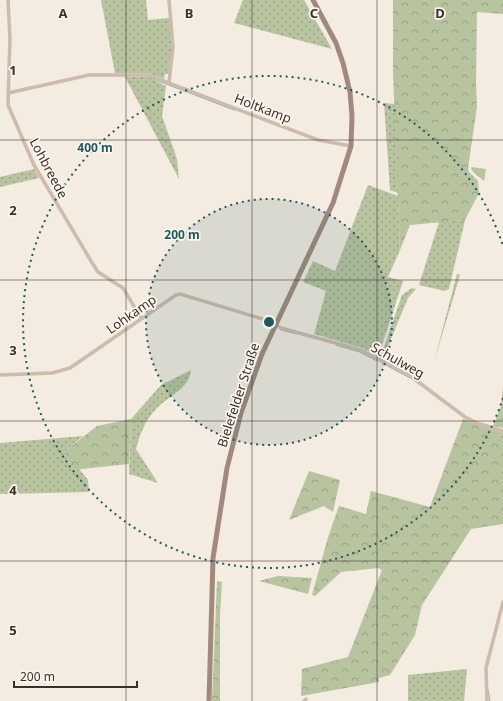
<svg xmlns="http://www.w3.org/2000/svg" width="503" height="701" font-family="'Noto Sans',sans-serif">
  <defs>
    <pattern id="grass-dots" width="8" height="8" patternUnits="userSpaceOnUse"><rect width="8" height="8" fill="#b8c4a0"/><path d="M2 2h.1M6 6h.1" fill="none" stroke="#97a083" stroke-width="1.8" stroke-linecap="round"/></pattern>
    <pattern id="forest-crowns" width="20" height="18" patternUnits="userSpaceOnUse"><rect width="20" height="18" fill="#b8c4a0"/><path d="M2 6a3 3 0 1 1 6 0M12 15a3 3 0 1 1 6 0" fill="none" stroke="#97a083"/></pattern>
  </defs>
  <rect width="100%" height="100%" fill="#f4ebe1"/>
  <path fill="url(#grass-dots)" d="M101 0H146L148 20 169 18 172 47 169 74H165L164 79 148 73H115Z
    M243 0H304L332 49 234 23Z
    M125 77H148L166 86 162 116 177 159 179 179Z
    M384 103 395 104 398 193 390 190Z
    M34 169 39 178 0 187V177Z
    M368 185 398 196 400 250 388 277 403 281 379 354 376 355 362 348 314 334 326 291 303 282 313 261 335 271Z
    M465 220 449 289 445 291 419 285 439 222Z
    M457 274 460 275 434 362Z
    M412 288 416 289 408 298 383 358 381 356 402 295Z
    M191 370C189 390 169 395 157 408 145 420 140 434 136 449L158 483 129 474 131 419 161 385Z
    M83 436 64 452 73 470 79 469 88 480 89 492 0 494V443Z
    M467 669 464 701H408V675Z"/>
  <path fill="url(#forest-crowns)" d="M393 0H503V14L477 12 476 83 477 107 468 168 469 172 478 181 479 193 465 220 410 225 400 250 393 72Z
    M471 167 486 169 484 181 472 171Z
    M503 386V428L493 426 501 406Z
    M131 419 129 464 73 470 64 452 97 426Z
    M463 419 503 433V524L471 529 422 605 415 635 390 675 379 678V682L301 696 302 669 348 657 382 570 378 568 341 572 315 596 312 595 328 537 339 506 366 514 371 491 430 507Z
    M309 471 340 480 333 512 324 506 289 520Z
    M278 576 312 578 308 594 259 581Z
    M217 581 222 582 220 615V701H212Z"/>
  <g fill="none" stroke-linecap="round" stroke-linejoin="round">
    <path stroke="#7fb0b2" stroke-width="1" d="M148 77 234 110
      M281 330 297 334
      M336 345 360 352 377 361
      M382 363 410 378
      M488 690 490 701"/>
    <path stroke="#cdbbac" stroke-width="3.5" d="M8 0 10 38 8 105 34 165 91 261 98 272 123 288 141 318
      M169 0 173 47 169 83
      M8 93 89 75H148L318 140 351 146
      M0 375 52 373 70 368 176 295 180 294 266 320 281 328 361 350 409 375 465 417 477 423 503 431
      M304 701 306 699
      M487 701 486 668 503 602"/>
    <path stroke="#a18a7d" stroke-width="5" d="M209 701 213 558 227 468 241 413 262 354 333 203 351 146 352 116 350 92 343 63 336 43 313 0"/>
  </g>
  <path fill="none" stroke="#3b302b" stroke-width="1" stroke-opacity="0.55" d="M126 0V701M252 0V701M377 0V701M0 140H503M0 280H503M0 421H503M0 561H503"/>
  <circle cx="269" cy="322" r="123" fill="#1f5a5e" fill-opacity=".12"/>
  <g fill="none" stroke="#1f5a5e" stroke-width="2" stroke-dasharray="2 4">
    <circle cx="269" cy="322" r="123"/>
    <path d="M503 398A246 246 0 1 1 503 246"/>
  </g>
  <g text-anchor="middle" dominant-baseline="central" stroke-width="3.5" stroke-linejoin="round" paint-order="stroke">
    <g font-size="13" fill="#3b302b" stroke="#fbf5ee">
      <text transform="translate(263 108) rotate(21)">Holtkamp</text>
      <text transform="translate(49 168) rotate(62)">Lohbreede</text>
      <text transform="translate(131 314) rotate(-35)">Lohkamp</text>
      <text transform="translate(398 360) rotate(29)">Schulweg</text>
      <text transform="translate(238 395) rotate(-72)">Bielefelder Straße</text>
    </g>
  </g>
  <g font-size="13" text-anchor="middle" font-weight="bold" fill="#3b302b" stroke="#fbf5ee" stroke-width="3.5" stroke-linejoin="round" paint-order="stroke">
    <text x="63" y="18">A</text>
    <text x="189" y="18">B</text>
    <text x="314" y="18">C</text>
    <text x="440" y="18">D</text>
    <text x="13" y="75">1</text>
    <text x="13" y="215">2</text>
    <text x="13" y="355">3</text>
    <text x="13" y="495">4</text>
    <text x="13" y="635">5</text>
  </g>
  <circle cx="269" cy="322" r="6" fill="#1f5a5e" stroke="#fbf5ee" stroke-width="2"/>
  <g font-size="12" text-anchor="middle" font-weight="bold" fill="#1f5a5e" stroke="#fbf5ee" stroke-width="3.5" stroke-linejoin="round" paint-order="stroke">
    <text x="95" y="152">400 m</text>
    <text x="182" y="239">200 m</text>
  </g>
  <path d="M14 681v6h123v-6" fill="none" stroke="#3b302b" stroke-width="2"/>
  <text x="20" y="681" font-size="12" fill="#3b302b" stroke="#fbf5ee" stroke-width="3" paint-order="stroke">200 m</text>
</svg>
